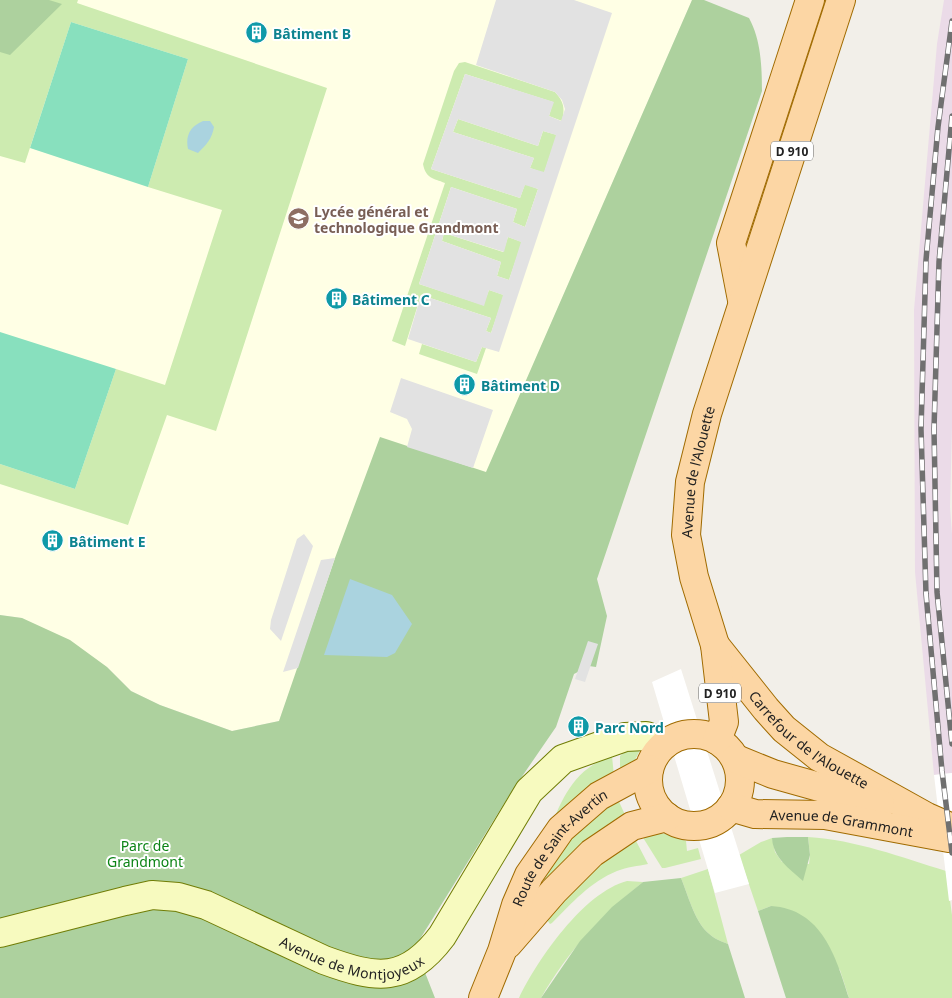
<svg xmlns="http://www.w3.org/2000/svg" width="952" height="998" font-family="'Noto Sans',sans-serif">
  <rect width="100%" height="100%" fill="#f2efe9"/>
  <path fill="#ebdbe8" d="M944 0H952V427L950 507 952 534V773L934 775 915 572 914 310 937 44Z"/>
  <path fill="#ffffe5" d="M0 0H692L486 473 380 438 279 721 232 731 160 705 131 691 107 667 22 618 0 615Z"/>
  <path fill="#cdebb0" d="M0 0H78L77 3 327 88 216 431 167 415 128 525 0 484V464L75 489 116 369 165 385 222 210 148 187 188 59 71 22 25 163 0 156Z
    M465 62 555 92C564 102 565 108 562 121L549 116 553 102 465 74 431 169 520 198 525 184 538 189 525 227 513 222 517 209 451 187 419 284 483 305 489 290 504 295 491 333 486 331 491 318 421 295 405 346 392 341 445 183C433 178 426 179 423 164L454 71 459 63Z
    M458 119 538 146 543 131 557 135 544 173 530 168 534 158 453 132Z
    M444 233 503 252 508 237 522 242 509 280 497 276 501 262 442 241Z
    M422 344 476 362 482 347 486 348 477 374 419 354Z
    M626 745 640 750 634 762 620 772V756L626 751Z
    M612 756 614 776 548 834C561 800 574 768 612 756Z
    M616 795 626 817 541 889 536 887 565 840Z
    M659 833 676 836 686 841 687 851 698 848 701 859 665 868H662L642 836Z
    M808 837C856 840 901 857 946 871L952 915V998H849L840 970 771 906 758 911 739 855 761 842 772 838 775 852 782 862 809 864 810 855Z
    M635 839 648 864C638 866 627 867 617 871 590 882 572 903 552 923L550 924 547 920 564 897 600 860Z
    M708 869 728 944C720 941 713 938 707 932 694 919 688 895 681 878Z
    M627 881 643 882C601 916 568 951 541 998H519C537 960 584 892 627 881Z"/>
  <path fill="#add19e" d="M0 0H49L62 4 10 55 0 52Z
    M692 0H704L749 18C761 40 762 67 762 91L597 579 607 616 596 667 589 666 574 674 556 727 510 794 415 947 435 998H0V615L22 618 70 640 107 667 131 691 160 705 232 731 279 721 335 558 380 437 486 472Z
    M787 837H808L810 855 803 881C790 869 773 858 772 838Z
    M681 878C688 895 694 919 707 932 713 938 720 941 728 944L745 998H541L580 941 612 907 643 882Z
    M771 906C822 909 836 957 849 998H786L758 911Z"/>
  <path fill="#88e0be" d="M71 22 188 59 148 187 30 148Z
    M0 332 116 369 75 489 0 464Z"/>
  <path fill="#e2e2e2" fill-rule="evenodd" d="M496 0H574L612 13 499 352 482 347 476 362 408 339 421 295 491 318 486 331 491 333 503 295 489 290 484 306 419 284 451 187 517 209 513 222 525 227 538 189 525 185 520 198 431 169 465 74 554 102 549 116 561 121 565 109 562 100 555 92 476 65ZM458 119 538 146 543 131 556 135 544 172 530 168 534 158 453 132ZM444 233 504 252 508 237 521 242 509 280 497 276 501 262 442 241Z
    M401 378 493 410 473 468 407 447 412 429 407 419 390 412Z
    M304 534 313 546 281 641 270 629 271 620 297 539Z
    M335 558 298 668 283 672 321 560Z
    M588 641 598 644 585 682 575 679Z"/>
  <path fill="#aad3df" d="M203 121H210L214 127C212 139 206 145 198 153L188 149C185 135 191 126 203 121Z
    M350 579 392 595 412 624 395 653 387 657 324 655Z"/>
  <path fill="#fff" d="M681 669 749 884 715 893 652 682Z
    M952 773V900L949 901 934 775Z"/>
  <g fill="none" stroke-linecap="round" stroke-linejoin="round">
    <defs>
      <g id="secondary">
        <path id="s1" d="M0 933 125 901 152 895 178 897 206 905 324 960C376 979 406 984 442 936L529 791 563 759 625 737 646 736 666 743"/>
      </g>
      <g id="primary">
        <path d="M742 300 731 243 810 0"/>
        <path id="s2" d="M715 645 766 709 784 729 819 757 927 817 952 828"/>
        <circle cx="694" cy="780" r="46"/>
        <path id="s3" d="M717 740 724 722 715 645 694 577 686 535 690 482 707 414 841 0"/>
        <path d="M736 759 773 774 880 804"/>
        <path id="s4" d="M731 807 755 814 825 815 949 838"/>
        <path d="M508 944 554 891 592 853 632 826 667 817"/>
        <path id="s5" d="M483 998 502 951 516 905 529 875 561 829 599 796 649 769"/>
      </g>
    </defs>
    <use href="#secondary" stroke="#707d05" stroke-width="30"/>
    <use href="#primary" stroke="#a06b00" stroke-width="30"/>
    <use href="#secondary" stroke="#f7fabf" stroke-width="28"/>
    <use href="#primary" stroke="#fcd6a4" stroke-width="28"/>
    <defs>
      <path id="rail" d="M952 21 938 127 926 260 921 429 926 594 942 771 952 853
        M952 116 939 262 934 429 937 592 952 744"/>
    </defs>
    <use href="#rail" stroke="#707070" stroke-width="5.5"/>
    <use href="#rail" stroke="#fff" stroke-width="4" stroke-dasharray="11" stroke-linecap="butt"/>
  </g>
  <defs>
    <symbol id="building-disc" viewBox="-11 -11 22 22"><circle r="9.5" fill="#0f9aa8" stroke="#fff"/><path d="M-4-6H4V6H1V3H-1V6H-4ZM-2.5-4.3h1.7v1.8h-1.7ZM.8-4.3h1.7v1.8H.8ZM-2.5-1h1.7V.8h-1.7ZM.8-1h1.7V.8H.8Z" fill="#fff"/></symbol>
    <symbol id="school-disc" viewBox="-11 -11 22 22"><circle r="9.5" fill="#8d6e63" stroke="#fff"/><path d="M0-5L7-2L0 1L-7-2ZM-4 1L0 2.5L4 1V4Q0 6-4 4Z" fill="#fff"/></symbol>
  </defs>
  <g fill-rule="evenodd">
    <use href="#building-disc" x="244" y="20" width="25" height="25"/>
    <use href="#school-disc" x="286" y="206" width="25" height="25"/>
    <use href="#building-disc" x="324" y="286" width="25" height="25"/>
    <use href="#building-disc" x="452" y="372" width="25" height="25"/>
    <use href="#building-disc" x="40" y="528" width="25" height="25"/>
    <use href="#building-disc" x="566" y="714" width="25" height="25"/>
  </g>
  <g text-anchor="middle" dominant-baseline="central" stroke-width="4" stroke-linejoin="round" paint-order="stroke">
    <g fill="#fff" stroke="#646464" stroke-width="1">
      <rect x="771" y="141.5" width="42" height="19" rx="4"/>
      <rect x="699" y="683.5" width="42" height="19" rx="4"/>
    </g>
    <g font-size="12" font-weight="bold" fill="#222">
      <text x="792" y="151">D 910</text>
      <text x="720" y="693">D 910</text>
    </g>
    <g font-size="14" font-weight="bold" fill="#0d838f" stroke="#fff" text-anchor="start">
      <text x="273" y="33">Bâtiment B</text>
      <text x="352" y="299">Bâtiment C</text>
      <text x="481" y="385">Bâtiment D</text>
      <text x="69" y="541">Bâtiment E</text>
      <text x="595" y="727">Parc Nord</text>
    </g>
    <g font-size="14" font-weight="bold" fill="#785e54" stroke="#fff" text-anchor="start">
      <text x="314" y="211">Lycée général et<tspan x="314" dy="16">technologique Grandmont</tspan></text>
    </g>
    <g font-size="14" fill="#222" stroke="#fff">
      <text stroke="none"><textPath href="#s3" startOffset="275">Avenue de l'Alouette</textPath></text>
      <text stroke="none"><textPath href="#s2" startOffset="135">Carrefour de l'Alouette</textPath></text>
      <text stroke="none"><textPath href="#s4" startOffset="112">Avenue de Grammont</textPath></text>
      <text stroke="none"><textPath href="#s5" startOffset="172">Route de Saint-Avertin</textPath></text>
      <text stroke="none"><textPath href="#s1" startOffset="370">Avenue de Montjoyeux</textPath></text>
    </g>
    <g font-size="14" fill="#0c8416" stroke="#fff">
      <text x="145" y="845">Parc de<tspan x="145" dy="16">Grandmont</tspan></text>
    </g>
  </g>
</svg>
